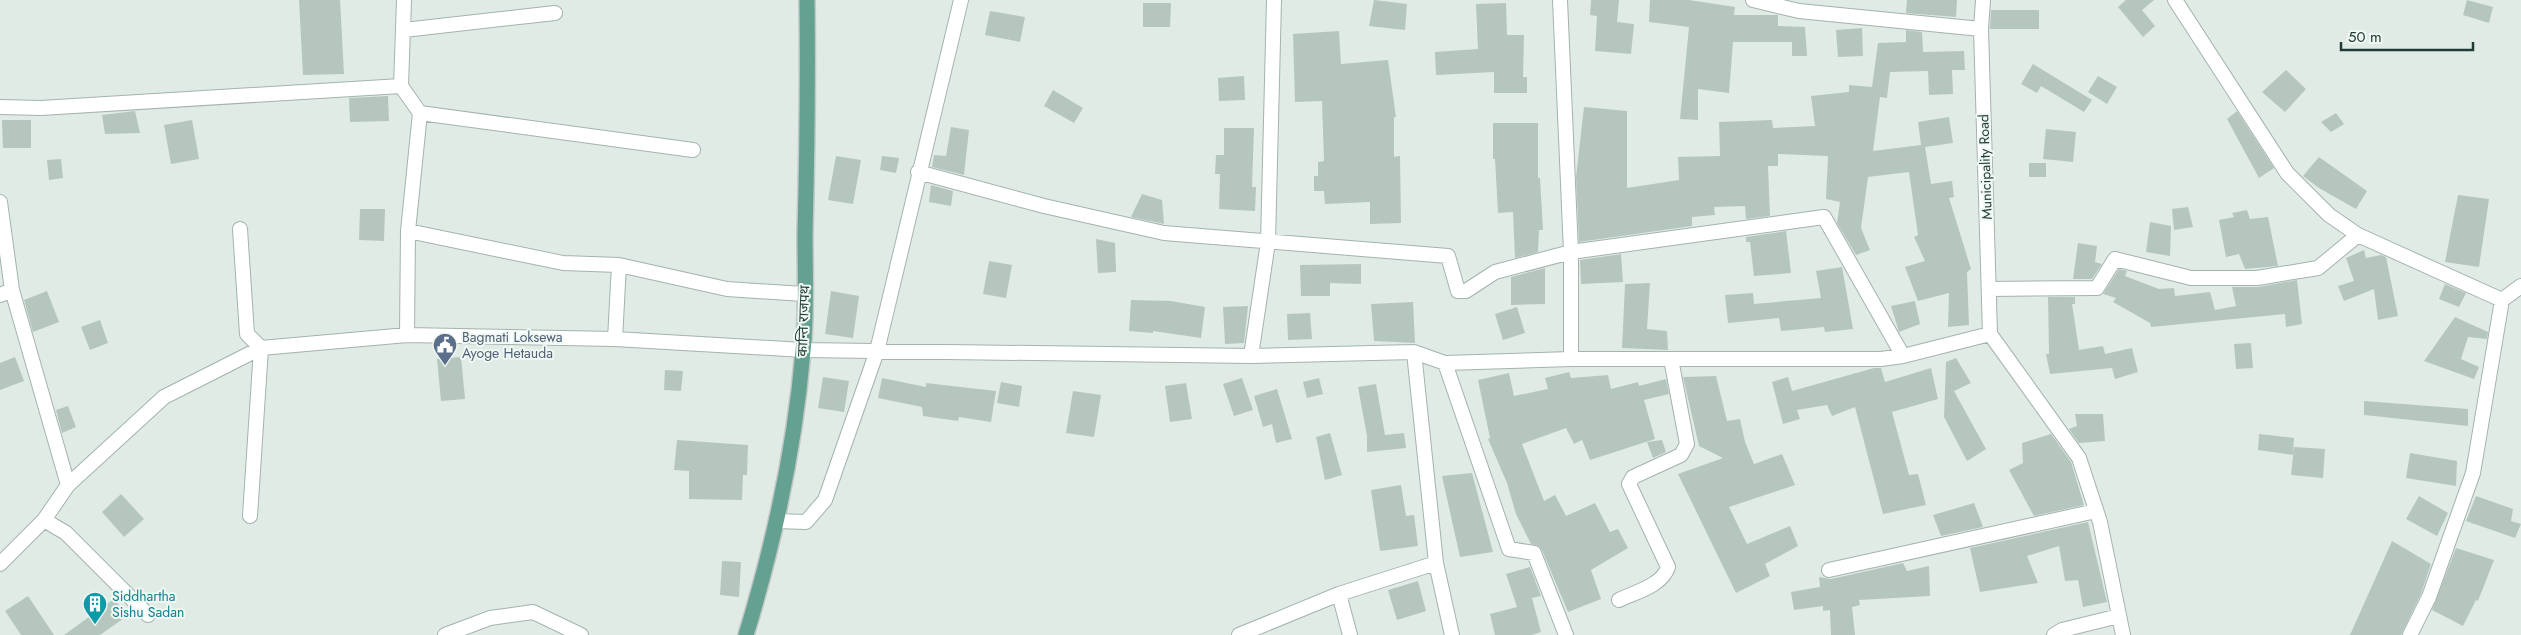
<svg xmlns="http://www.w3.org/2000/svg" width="2521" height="635" font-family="Jost,'Noto Sans Devanagari',sans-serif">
  <rect width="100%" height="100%" fill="#e0ebe6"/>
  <path fill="#b5c6bf" d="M299 0H340L344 74 303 75Z
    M1374 0 1407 4 1405 30 1369 26Z
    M1591 0H1619L1617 22 1634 24 1631 54 1595 51 1597 16 1590 15Z
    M1650 0H1689L1735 7 1734 15H1778V26L1805 27 1807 56H1792V42H1733L1729 93 1698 89V120L1680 119 1689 27 1649 22Z
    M1907 0H1957L1956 17 1906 13Z
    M2126 0H2154L2142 10 2155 26 2143 37 2118 7Z
    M2467 0 2493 7 2489 23 2463 15Z
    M1143 3H1171L1170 27H1143Z
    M1506 3 1507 35H1524L1523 77H1527V93H1494V72L1436 75 1435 52 1478 49 1476 4Z
    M1991 10H2039V29H1990Z
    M990 11 1025 17 1020 42 985 35Z
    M1862 28 1863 56 1838 57 1836 30Z
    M1906 30 1922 32 1923 52 1964 51 1965 70H1952L1953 94 1929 95 1928 71 1890 72 1887 98 1880 97 1873 151 1921 145 1918 122 1949 117 1953 143 1925 147 1931 184 1952 181 1954 197 1949 198 1971 269 1967 272 1969 325 1948 327 1949 293 1918 301 1905 267 1925 261 1914 237 1918 235 1909 172 1868 177 1861 228 1870 250 1856 255 1837 223 1840 202 1826 199 1828 156 1778 154V166H1768L1770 216 1746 219 1745 206 1714 207 1715 215 1692 217V226L1579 242 1576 177 1584 107 1627 111V188L1679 180 1678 157 1720 156 1719 122 1772 120 1773 128 1815 126 1811 96 1849 92V85L1872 87 1878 43 1906 42Z
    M1339 31 1341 64 1388 60 1396 117H1394V157L1400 156 1401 223 1370 224V202L1325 204 1324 191H1314V176H1318V162L1324 161 1322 101 1295 102 1293 34Z
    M2033 64 2092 100 2084 112 2041 86 2037 93 2021 84Z
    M2286 70 2306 89 2285 112 2262 92Z
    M1244 76 1245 100 1219 101 1218 78Z
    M2098 76 2117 87 2107 104 2088 92Z
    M1053 90 1083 108 1074 123 1044 106Z
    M388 96 389 121 350 122 349 98Z
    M135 111 140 133 105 134 102 115Z
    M2237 111 2274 168 2259 178 2227 119Z
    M2336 113 2344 124 2331 132 2321 122Z
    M2 120H31V148H3Z
    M192 120 199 159 171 164 164 125Z
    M1493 123H1538V178H1540L1543 230H1539L1538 252 1515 258 1513 212 1498 213 1495 159H1493Z
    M951 127 969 130 964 175 932 167 934 155 946 156Z
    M1224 128H1254L1252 187H1256L1255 211 1219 209 1220 174H1215L1216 155H1224Z
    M2046 129 2076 132 2073 162 2043 159Z
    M836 156 861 160 853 204 828 200Z
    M882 156 899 158 896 173 880 170Z
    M2319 157 2367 191 2356 209 2319 188 2303 176Z
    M61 159 63 178 49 180 47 160Z
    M2029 163H2046V177H2029Z
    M931 185 953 191 951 206 929 202Z
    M1142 194 1162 200 1164 224 1131 217Z
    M2458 195 2489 199 2479 267 2445 262Z
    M2188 207 2193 227 2174 230 2172 209Z
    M360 209H385L384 241 359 240Z
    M2247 210 2250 219 2268 217 2278 266 2245 269 2239 254 2226 257 2219 220 2234 217 2232 213Z
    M2150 222 2171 226 2170 256 2146 252Z
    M1786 231 1791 273 1754 276 1750 242H1746V237Z
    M1096 239 1115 243 1116 272 1098 273Z
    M2078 243 2097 246 2095 262 2102 264 2092 279H2073Z
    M2364 250 2366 258 2381 255 2386 257 2398 316 2378 320 2374 289 2344 301 2338 286 2354 281 2346 258Z
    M1621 254 1623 282 1581 284 1580 260Z
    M989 261 1012 265 1006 298 983 294Z
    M1361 264V284L1330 283V296H1301L1300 265Z
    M1842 267 1853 329 1825 332 1824 327 1781 331 1779 318 1728 323 1725 295 1753 293 1754 304 1821 298 1816 271Z
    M1545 268V304L1511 305V277Z
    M2119 269 2127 271 2125 276 2159 289 2174 288 2175 296 2210 292 2215 310 2236 306 2232 287H2258L2297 280 2302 324 2286 327 2285 314 2151 327 2150 323 2113 302 2116 298 2103 294Z
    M1650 283 1647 329 1667 331 1668 350 1622 348 1625 284Z
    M2445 284 2466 293 2459 307 2439 299Z
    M47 291 59 322 33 332 24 300Z
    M831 291 859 296 853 338 825 334Z
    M2048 297H2075V304H2072L2079 350 2103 346 2105 354 2132 348 2138 372 2115 379 2112 368 2050 374 2046 354H2049Z
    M1131 300 1171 301 1205 307 1201 338 1153 331V333L1129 331Z
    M1915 301 1920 324 1899 332 1891 306Z
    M1413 302 1415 343 1374 341 1371 304Z
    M1248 306 1244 343 1225 344 1223 307Z
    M1517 307 1525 333 1503 340 1495 314Z
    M1310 313 1312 339 1288 340 1287 314Z
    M2455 317 2488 332 2487 339 2468 337 2461 359 2479 367 2474 379 2424 361Z
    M100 320 108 343 90 350 81 327Z
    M2251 343 2253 368 2236 369 2234 344Z
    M15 357 24 381 0 390V363Z
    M461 357 465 399 441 401 437 359Z
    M1956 358 1971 383 1954 391 1986 449 1967 461 1944 417 1946 362Z
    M1874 368H1881L1885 382 1931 368 1938 399 1892 412 1909 475 1918 474 1926 505 1883 514 1855 407 1832 416 1827 405 1797 410 1800 419 1783 424 1772 382 1788 377 1792 391Z
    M665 370 683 371 681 391 664 390Z
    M1569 372 1571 378 1608 375 1611 389 1638 382 1639 386 1666 379 1669 394 1644 400 1655 439 1590 460 1582 440 1574 444 1566 428 1522 444 1544 501 1555 495 1566 516 1595 503 1610 532 1618 529 1628 548 1591 570 1601 599 1568 612 1542 550 1539 546 1531 544 1516 514 1507 483 1488 439 1490 438 1478 380 1509 373 1514 396 1548 389 1545 378Z
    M1716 376 1727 421 1740 419 1745 442 1754 464 1782 454 1795 485 1729 507 1747 544 1790 526 1798 546 1765 564 1770 576 1736 593 1678 474 1723 458 1699 446 1683 377Z
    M823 377 849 381 844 412 818 408Z
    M882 378 926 387V383L996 391 991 422 959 417 958 421 923 416 922 407 878 398Z
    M1242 378 1253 410 1234 416 1223 384Z
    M1319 378 1323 394 1307 398 1303 382Z
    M1001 382 1022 386 1019 407 997 403Z
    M1186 383 1192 419 1170 422 1165 386Z
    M1376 384 1385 435 1404 433 1406 448 1367 452V436L1358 387Z
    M1277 389 1292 439 1276 443 1272 424 1263 427 1254 396Z
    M1073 391 1101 395 1094 437 1066 433Z
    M2364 401 2468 409V426L2364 415Z
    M68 406 76 427 62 433 56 410Z
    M2075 414H2103L2105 441 2079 443 2069 429 2077 426Z
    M1330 433 1342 475 1325 480 1316 437Z
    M2051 434 2071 462 2084 505 2034 516 2009 470 2023 463 2022 443Z
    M2259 434 2294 438 2293 455 2258 450Z
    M677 440 748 445 747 475H743L742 500 689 499V471L674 470Z
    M1662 440 1666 452 1653 458 1647 442Z
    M2294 447 2325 449 2323 478 2291 475Z
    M2410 453 2457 461 2456 486 2406 478Z
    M1472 473 1493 552 1460 557 1442 476Z
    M1401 485 1406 516 1414 515 1418 546 1380 551 1371 490Z
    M121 494 144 519 124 537 102 512Z
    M2419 496 2448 513 2437 536 2406 519Z
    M2476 496 2513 509 2511 521 2521 524 2515 538 2466 521Z
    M1974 503 1983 527 1941 536 1933 515Z
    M2088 522 2107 602 2083 607 2078 580 2065 581 2059 546 2027 556 2038 583 1980 592 1970 548Z
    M2392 541 2431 564 2421 594 2401 635H2350Z
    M2456 548 2494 560 2478 601 2476 600 2463 626 2432 610Z
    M722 561 741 562 739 597 720 595Z
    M1903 563 1907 571 1929 566 1930 596 1859 600 1860 605 1852 607 1855 635H1831L1830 610 1823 611V606L1794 610 1791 592 1820 587 1819 577 1831 579Z
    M1530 567 1541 596 1532 598 1541 632 1532 635H1495L1490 614 1517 607 1506 574Z
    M1418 581 1426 611 1397 620 1388 590Z
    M28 596 54 635H21L5 611Z
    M114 599 127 616 100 635H64Z"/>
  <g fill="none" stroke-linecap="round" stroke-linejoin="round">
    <defs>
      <path id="minor" d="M404 0 401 86 420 113 408 231 407 335
        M1560 0 1571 252V359
        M1753 0 1799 11 1981 29
        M1983 0 1981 29 1990 334
        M2175 0 2287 173 2329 215 2358 235 2502 300
        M404 30 555 13
        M0 107 41 108 401 86
        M420 113 693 150
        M918 172 1044 206 1164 233 1448 256 1458 291H1466L1495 272 1571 252 1824 217 1903 356
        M0 202 12 290 68 485
        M240 229 247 334 261 348 250 516
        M408 231 563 263 619 265 727 289 804 294
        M1989 289 2097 288 2115 259 2191 278H2257L2318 268 2358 235
        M0 295 12 290
        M1990 334 2079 458 2100 522 2123 635
        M615 339 619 265
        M1414 352 1436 563 1452 635
        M1251 356 1268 242 1274 0
        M1445 363 1509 549 1534 553 1566 635
        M44 520 66 533 148 615
        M777 521 806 522 825 500 877 351 961 0
        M0 564 44 520 68 485 164 397 261 348 407 335 615 339 803 350 1251 356 1414 352 1445 363 1571 359H1881L1903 356 1990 334
        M1829 570 2096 511
        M1619 600C1635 592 1662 586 1668 567L1629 484 1633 477 1681 455 1687 444 1671 359
        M445 635 490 618 533 612 581 635
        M1239 635 1339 594
        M1350 635 1339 594 1436 563
        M2054 635 2062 630 2119 616
        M2410 635 2429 597 2473 473 2502 300 2521 286"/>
      <path id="primary" d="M746 635C774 543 795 447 803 351 807 312 805 273 805 234 807 156 808 78 807 0"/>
    </defs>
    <use href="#minor" stroke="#a3b3ad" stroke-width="16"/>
    <use href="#primary" stroke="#c1c8c6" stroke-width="18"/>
    <use href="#minor" stroke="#fff" stroke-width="14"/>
    <use href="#primary" stroke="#64a191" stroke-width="15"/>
  </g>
  <defs>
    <symbol id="civic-pin" viewBox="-11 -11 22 30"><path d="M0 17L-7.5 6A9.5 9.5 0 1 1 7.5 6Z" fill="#5c6f8a" stroke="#f0f8f4"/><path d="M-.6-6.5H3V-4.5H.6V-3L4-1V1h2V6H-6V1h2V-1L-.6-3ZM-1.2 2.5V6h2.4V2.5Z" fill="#fff"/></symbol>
    <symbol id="building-pin" viewBox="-11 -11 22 30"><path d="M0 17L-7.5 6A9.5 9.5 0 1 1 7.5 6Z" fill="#0f9aa8" stroke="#f0f8f4"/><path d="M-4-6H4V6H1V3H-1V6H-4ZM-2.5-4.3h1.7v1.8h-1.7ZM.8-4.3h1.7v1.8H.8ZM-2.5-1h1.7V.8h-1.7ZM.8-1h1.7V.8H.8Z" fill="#fff"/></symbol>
  </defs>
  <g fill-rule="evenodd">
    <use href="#civic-pin" x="431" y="331" width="28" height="38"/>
    <use href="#building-pin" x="81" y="590" width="28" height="38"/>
  </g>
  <g text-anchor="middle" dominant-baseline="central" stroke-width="4" stroke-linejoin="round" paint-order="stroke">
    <g font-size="14" fill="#213c34" stroke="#f0f8f4">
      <text transform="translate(1985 167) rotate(-92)">Municipality Road</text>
      <text transform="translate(803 321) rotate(-88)">कान्ति राजपथ</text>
    </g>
    <g font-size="14" fill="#4e5e75" stroke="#f0f8f4" text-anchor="start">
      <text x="462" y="337">Bagmati Loksewa<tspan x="462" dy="16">Ayoge Hetauda</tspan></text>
    </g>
    <g font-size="14" fill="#0d838f" stroke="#f0f8f4" text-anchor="start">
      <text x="112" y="596">Siddhartha<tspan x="112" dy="16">Sishu Sadan</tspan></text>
    </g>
  </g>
  <path d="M2341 42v8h132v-8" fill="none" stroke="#213c34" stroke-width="2.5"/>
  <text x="2348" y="42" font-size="15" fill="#213c34" stroke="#f0f8f4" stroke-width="4" paint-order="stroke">50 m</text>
</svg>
